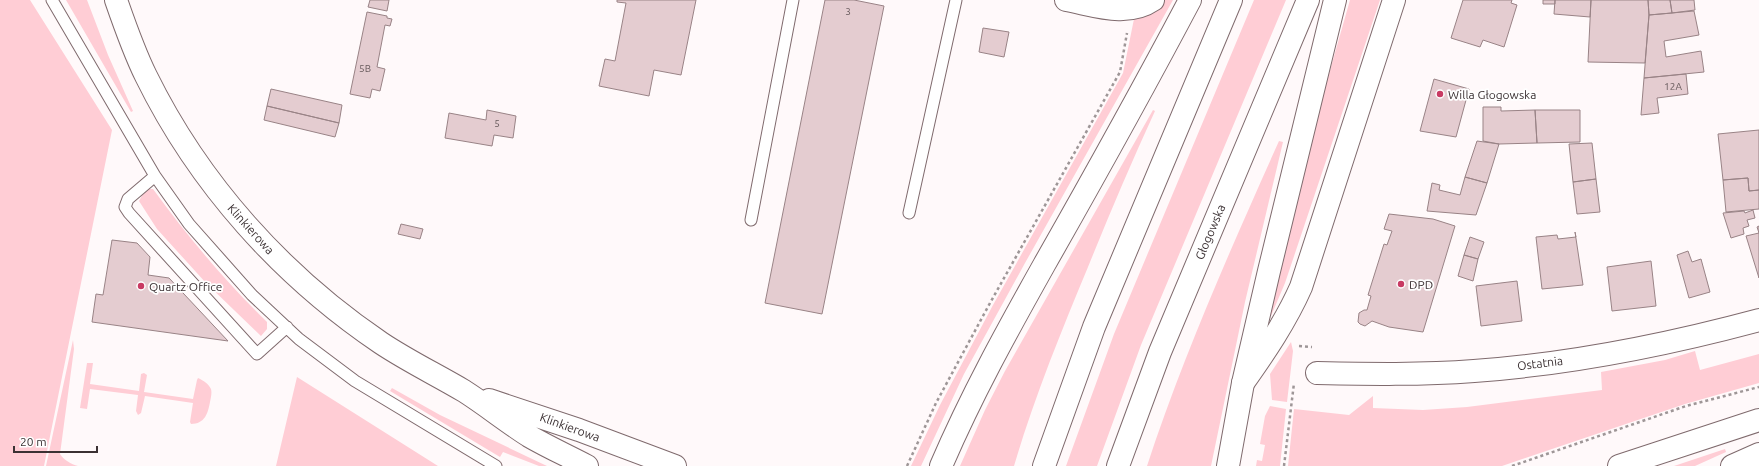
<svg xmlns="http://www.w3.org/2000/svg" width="1759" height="466" font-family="Ubuntu,sans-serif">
  <rect width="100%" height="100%" fill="#fff9fa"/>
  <path fill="#ffcdd5" d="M0 0H30L112 130 44 466H0Z
    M66 0H87L108 55 133 111 131 112Z
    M1164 0H1173L1025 263 964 374 921 466H911L940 405 993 305 1123 73 1134 19Z
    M1254 0H1286L1141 345 1097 466H1066L1114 334Z
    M1350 0H1380L1285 283 1271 316H1269L1317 116Z
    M1153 110 1155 111C1131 163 1109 215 1088 267 1061 332 1034 398 1014 466H960L985 410 1005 371Z
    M1279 141 1283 142 1245 302 1211 466H1147C1183 356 1232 246 1279 141Z
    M149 189H153C188 237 225 281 267 322V329L261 336 206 283 157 229 139 201 144 192Z
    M73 340 74 349 60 454C64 460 71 464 78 466H46Z
    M1291 342 1293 351 1287 402 1272 400 1270 374Z
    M1695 351 1700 370 1759 354V383L1685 404 1502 466H1288L1294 409 1349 415 1373 396V408L1423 410 1467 407 1602 390 1601 372 1665 360Z
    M87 363H93L90 384 139 391 141 374 144 373 147 375 144 392 193 399 197 380 198 378C204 381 208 383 211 389 212 393 211 397 210 402 208 413 205 424 191 424L190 422 193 403 145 396 141 413 138 415 136 411 138 395 90 389 87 409 80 408Z
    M297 377 438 466H276Z
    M392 388 440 415 547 466H539L503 452 500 457 390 391Z
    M1270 406 1286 409 1280 466H1256L1257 460 1262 461 1265 445 1260 444 1265 416Z
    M1725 449 1726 452 1695 466H1674Z"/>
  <path fill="#e4ccd0" stroke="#998386" d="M370 0H389L387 11 368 7Z
    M617 0H696L681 75 654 70 649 96 599 86 605 59 615 61 626 3 617 2Z
    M825 0H854L884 6 822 314 765 303Z
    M1463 0H1512L1511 3 1517 5 1504 47 1483 40 1480 47 1451 38Z
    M1543 0H1555V4H1543Z
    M1555 0H1591L1590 17 1554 14Z
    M1591 0H1648L1649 15 1645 63 1588 62Z
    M1648 0H1670L1672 13 1649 15Z
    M1670 0H1694L1695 10 1672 13Z
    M1694 11 1699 35 1664 41 1666 57 1701 51 1704 72 1644 78 1649 15Z
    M367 12 387 16V18L392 19 390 26 385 25 377 67 385 69 380 91 372 89 370 98 350 94Z
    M983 28 1009 32 1004 57 979 52Z
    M1686 74 1688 94 1657 98 1659 113 1641 115 1644 78Z
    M1434 79 1469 89 1456 137 1420 131Z
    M271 89 342 105 339 123 267 106Z
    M267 106 339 123 335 137 264 120Z
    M1483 107H1501V111L1535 110 1537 143 1499 144 1483 141Z
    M487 110 516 116 513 138 494 135 492 146 445 138 449 113 486 120Z
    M1535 110H1580V142L1537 143Z
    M1759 130V190L1749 191 1748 178 1723 180 1718 134Z
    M1477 141 1499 144 1487 183 1465 177Z
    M1592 143 1596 179 1573 182 1569 144Z
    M1465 177 1487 183 1476 215 1427 211 1432 183 1440 185 1439 190 1460 195Z
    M1748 178 1749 191 1759 190V209L1726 212 1723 180Z
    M1596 179 1600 212 1577 214 1573 182Z
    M1753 210 1755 218 1747 220 1749 226 1743 228 1744 234 1731 238 1723 213 1744 211 1745 213Z
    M1389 214 1433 219 1455 226 1423 332 1389 327 1372 321 1365 326 1360 324 1358 322 1359 313 1364 310H1367L1371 296 1368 295 1384 244 1387 245 1392 231 1384 229Z
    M401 224 423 229 420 239 398 234Z
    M1759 226V278L1746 236 1759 233 1757 227Z
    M1575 232 1583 285 1542 289 1536 237 1557 235 1558 239 1576 237Z
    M1470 237 1484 242 1478 259 1464 255Z
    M112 240 137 243 150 257 148 275 169 278 228 341 92 322 96 294 103 295Z
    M1688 251 1692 262 1701 259 1710 292 1689 298 1677 255Z
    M1464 255 1478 259 1473 281 1458 276Z
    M1651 261 1656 306 1612 311 1607 267Z
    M1517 281 1522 321 1481 326 1476 286Z"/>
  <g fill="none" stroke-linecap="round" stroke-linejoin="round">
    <defs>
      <path id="lane" d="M52 0 155 176 189 224 252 295 299 339 355 381 496 466
        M155 176 128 199 125 207 129 213 257 354 287 327
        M909 213 956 0
        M751 220 793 0"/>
      <path id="street" d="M1066 0C1094 5 1127 18 1153 0
        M1317 373C1369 374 1422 375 1474 371 1570 364 1666 345 1759 320
        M1243 383C1265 352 1286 321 1301 287L1394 0"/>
      <path id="secondary" d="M116 0C125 26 134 52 146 76 199 184 282 276 381 343 408 361 437 375 464 391 486 405 507 422 529 436 548 447 568 456 587 466
        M489 400 579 430 675 466
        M941 466C971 396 1007 331 1044 265 1094 177 1143 89 1190 0
        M1044 466 1094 327 1231 0
        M1118 466 1160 352 1308 0
        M1228 466 1243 383 1269 271 1335 0
        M1619 466 1759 420
        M1732 466 1759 454"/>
    </defs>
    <use href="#lane" stroke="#7f6a6d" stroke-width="13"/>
    <use href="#street" stroke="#7f6a6d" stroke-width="24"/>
    <use href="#secondary" stroke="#7f6a6d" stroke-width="24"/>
    <path stroke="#9e9697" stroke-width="2.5" stroke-dasharray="3 3" stroke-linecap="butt" d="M1299 346 1312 347
      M907 466 936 403 990 303 1120 72 1127 33
      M1284 466 1294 383
      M1512 466 1686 406 1759 387"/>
    <use href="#lane" stroke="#fff" stroke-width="11"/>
    <use href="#street" stroke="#fff" stroke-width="22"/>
    <use href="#secondary" stroke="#fff" stroke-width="22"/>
  </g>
  <g fill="#c83a63" stroke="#fff" stroke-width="1.5">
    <circle cx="1440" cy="94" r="4"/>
    <circle cx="1401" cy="284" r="4"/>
    <circle cx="141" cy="286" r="4"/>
  </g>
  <g text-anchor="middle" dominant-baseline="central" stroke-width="3.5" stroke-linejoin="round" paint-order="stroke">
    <g font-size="10" fill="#65585a">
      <text x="848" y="11">3</text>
      <text x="365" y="68">5B</text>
      <text x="1673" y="86">12A</text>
      <text x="497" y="123">5</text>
    </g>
    <g font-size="12" fill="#3b3133" stroke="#fff" text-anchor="start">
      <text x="1448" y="94">Willa Głogowska</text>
      <text x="1409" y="284">DPD</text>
      <text x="149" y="286">Quartz Office</text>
    </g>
    <g font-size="12" fill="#3b3133" stroke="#fff">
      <text transform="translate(251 229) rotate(48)">Klinkierowa</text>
      <text transform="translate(1210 232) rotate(-67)">Głogowska</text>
      <text transform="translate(1540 363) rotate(-7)">Ostatnia</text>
      <text transform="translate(570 427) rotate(20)">Klinkierowa</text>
    </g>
  </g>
  <path d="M14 446v6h83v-6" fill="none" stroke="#3b3133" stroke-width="2"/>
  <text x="20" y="446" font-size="12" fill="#3b3133" stroke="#ffffff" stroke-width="3" paint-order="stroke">20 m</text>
</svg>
